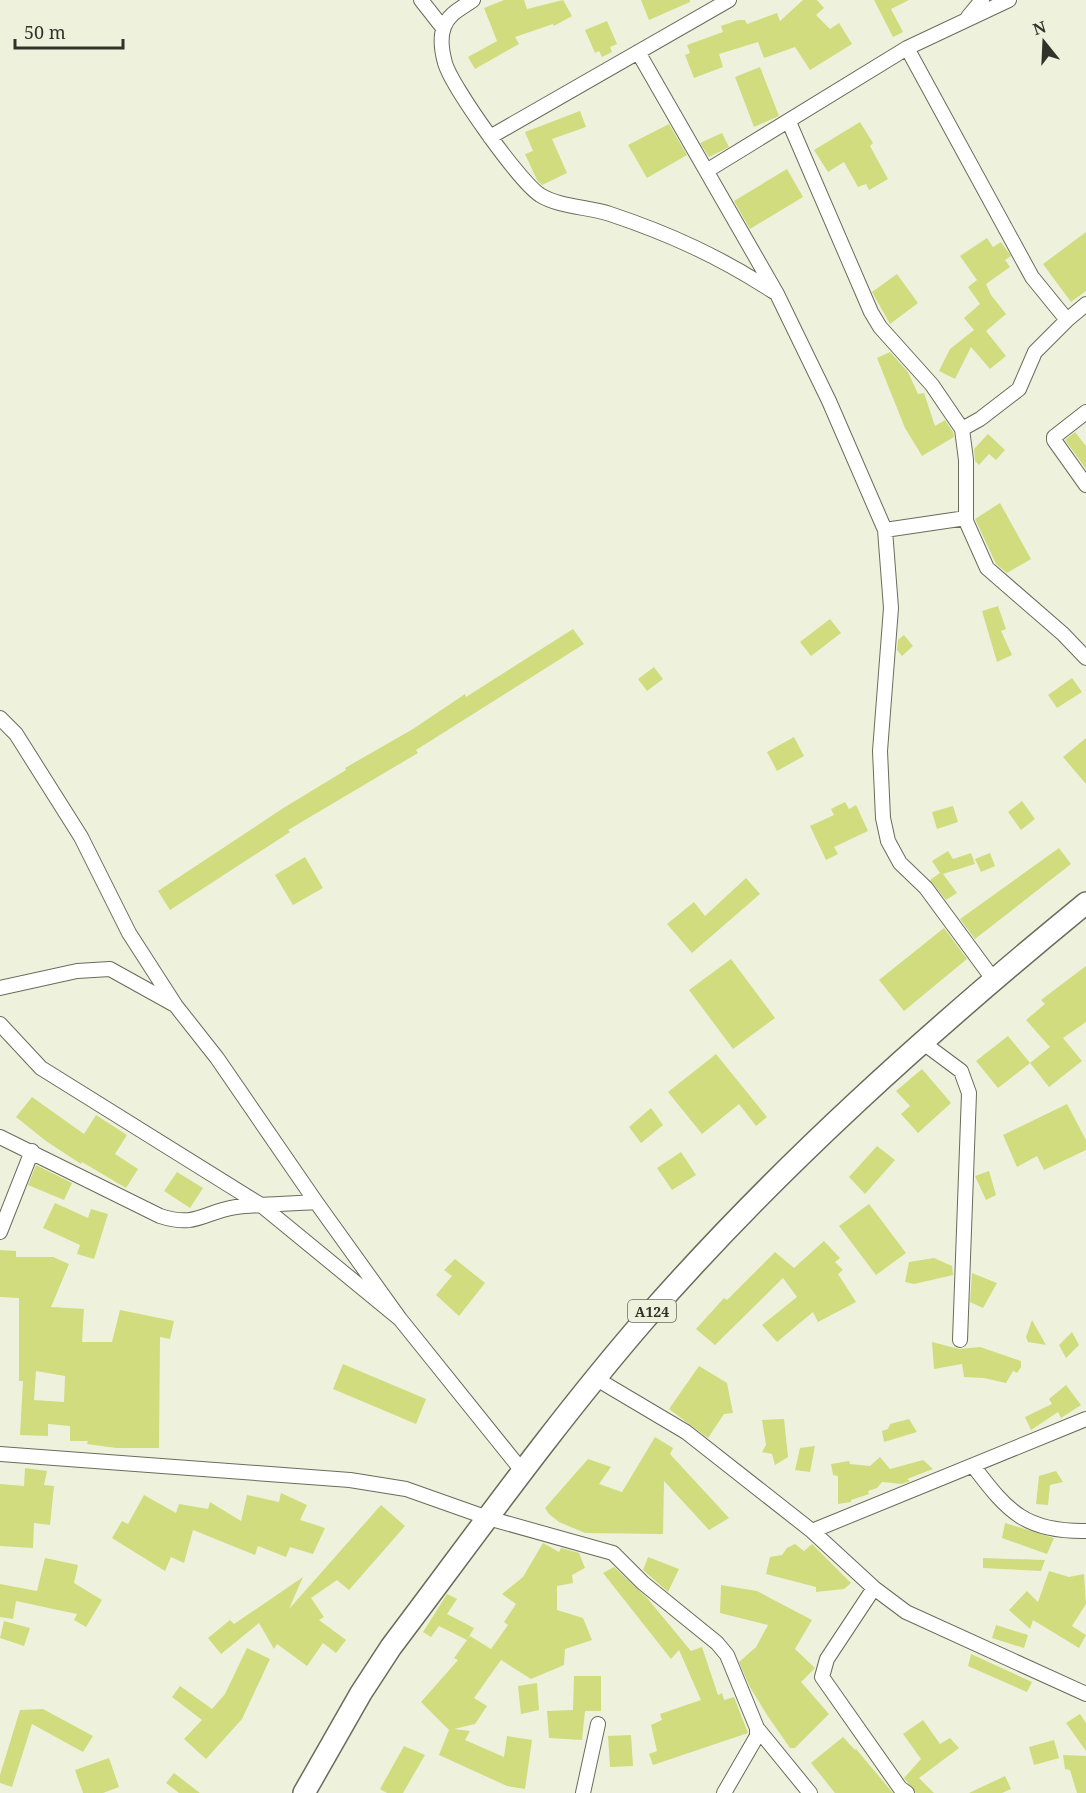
<svg xmlns="http://www.w3.org/2000/svg" width="1086" height="1793" font-family="'Noto Serif',serif">
  <rect width="100%" height="100%" fill="#eef2dd"/>
  <path fill="#d0dc7e" fill-rule="evenodd" d="M504 0H524L527 9 563 0 572 16 554 26 553 24 515 37 519 44 475 69 468 57 497 41 484 8Z
    M641 0H690V2L649 20Z
    M803 0H817L824 8 816 15 830 29 839 23 852 44 810 70 795 47 764 58 758 42 719 54 723 67 694 78 685 55 690 53 687 45 723 32 721 26 738 20H745L747 24 777 13 780 21Z
    M874 0H909L891 9 903 32 893 37Z
    M607 21 617 44 610 47 612 52 602 57 599 51 595 53 585 30Z
    M760 67 779 116 754 127 735 77Z
    M580 111 586 127 552 139 567 173 542 185 537 180 525 154 533 151 525 132Z
    M860 122 873 143 870 146 888 179 869 190 866 184 858 187 844 162 828 172 814 150Z
    M669 124 687 155 647 178 628 145Z
    M722 133 729 147 709 157 700 143Z
    M787 169 803 197 750 229 734 201Z
    M1086 232V291L1071 302 1043 264Z
    M987 238 993 247 1001 242 1011 256 1005 260 1010 267 986 284 991 295 1006 314 986 331 1006 356 990 369 971 347 955 379 939 371 950 349 974 330 964 318 980 304 968 287 977 280 960 256Z
    M897 274 918 303 890 324 872 292Z
    M890 352 908 372 918 394 924 393 935 426 945 420 953 432 954 437 922 456 905 428 877 358Z
    M1075 432 1086 446V469L1065 440Z
    M988 434 1005 450 996 460 989 454 979 465 975 461 974 449Z
    M1000 503 1031 559 1007 573 996 564 975 519Z
    M998 606 1006 629 1001 631 1012 655 997 662 982 611Z
    M830 619 841 633 811 656 800 642Z
    M573 629 584 644 416 750 418 753 288 830 290 832 170 910 158 891 285 807 346 770 345 768 413 729 465 694 466 697Z
    M904 635 913 646 902 656 897 650 898 640Z
    M654 667 663 679 647 691 638 679Z
    M1072 678 1082 692 1057 708 1048 695Z
    M794 737 804 756 777 771 767 752Z
    M1086 738V784L1063 757Z
    M1022 801 1035 819 1021 830 1008 812Z
    M845 802 849 809 856 805 868 831 834 847 838 854 826 860 810 826 834 815 831 809Z
    M953 806 958 822 937 829 932 812Z
    M1059 848 1071 864 975 939 960 919Z
    M948 851 953 859 971 853 975 864 943 874 957 893 946 900 930 880 940 873 932 861Z
    M990 853 995 866 981 872 975 859Z
    M305 857 323 888 293 905 275 875Z
    M746 878 760 894 692 953 667 924 694 902 705 916Z
    M944 928 967 959 904 1011 879 980Z
    M731 959 775 1018 733 1049 689 990Z
    M1086 966V1022L1063 1038 1082 1061 1049 1087 1030 1063 1050 1047 1026 1020 1045 1004 1041 1000Z
    M1008 1036 1030 1063 998 1088 976 1061Z
    M716 1054 767 1117 756 1126 739 1104 702 1134 668 1092Z
    M922 1069 951 1103 918 1133 901 1114 910 1106 896 1091Z
    M32 1097 84 1134 96 1115 127 1135 115 1154 138 1169 126 1188 82 1162 81 1164 46 1141 16 1117Z
    M1067 1104 1086 1140V1150L1044 1170 1037 1156 1017 1167 1003 1135Z
    M651 1108 663 1125 641 1143 629 1127Z
    M877 1146 895 1160 865 1194 849 1177Z
    M681 1152 696 1175 672 1190 657 1168Z
    M36 1165 72 1183 64 1200 28 1185Z
    M989 1171 996 1195 986 1200 975 1176Z
    M177 1172 203 1188 190 1208 164 1191Z
    M55 1203 88 1218 91 1209 108 1214 94 1259 77 1254 80 1245 43 1228Z
    M869 1204 906 1253 876 1275 839 1226Z
    M824 1241 840 1258 835 1262 843 1270 838 1274 856 1302 818 1322 813 1312 777 1342 762 1325 797 1297 783 1278 715 1345 696 1329 724 1298 727 1300 775 1252 794 1268Z
    M0 1250 16 1251V1257H53L69 1264 51 1307 84 1309 82 1342H112L120 1310 174 1321 170 1339 160 1337 159 1448H116L87 1444 88 1441H70V1426L48 1424V1436L20 1435 23 1381H19V1298L0 1297ZM36 1371 65 1376 64 1402 34 1400Z
    M934 1258 952 1266 953 1275 914 1284 905 1282 909 1262Z
    M455 1259 485 1283 459 1316 436 1295 452 1276 444 1270Z
    M972 1273 997 1283 983 1308 970 1302Z
    M1032 1320 1046 1345 1028 1342 1026 1337Z
    M1072 1332 1079 1345 1066 1358 1059 1345Z
    M932 1342 959 1349 980 1347 1021 1361V1367L1017 1373 1013 1371 1006 1383 984 1378 964 1377 962 1364 934 1369Z
    M343 1364 426 1399 416 1424 333 1389Z
    M699 1366 727 1383 733 1413 724 1414 708 1438 669 1409Z
    M1066 1385 1081 1405 1061 1418 1058 1412 1031 1430 1025 1417 1052 1404 1049 1399Z
    M784 1419 788 1457 775 1465 772 1454 762 1452 766 1445 762 1420Z
    M909 1419 917 1432 884 1442 882 1431 888 1429 890 1424Z
    M655 1437 673 1448 670 1454 729 1518 709 1530 664 1481 663 1534 585 1533 559 1522 549 1514 545 1508 588 1459 611 1467 599 1484 622 1492Z
    M815 1446 810 1472 795 1470 800 1448Z
    M880 1457 890 1469 923 1460 933 1469 907 1479 910 1481 902 1484 882 1482 877 1488 868 1491 869 1494 851 1500V1502L838 1504V1476L833 1475 831 1464 849 1461 850 1464 870 1466Z
    M25 1468 47 1471 44 1485 54 1486 50 1525 34 1523 33 1548 0 1546V1484L24 1486Z
    M1056 1471 1063 1482 1050 1485 1048 1505 1036 1504 1039 1476Z
    M281 1493 307 1505 300 1520 325 1528 313 1554 290 1547 286 1557 258 1546 255 1555 193 1530 184 1563 171 1557 165 1571 112 1538 122 1521 128 1524 144 1495 176 1513 179 1504 208 1509 210 1502 241 1521 247 1495 279 1502Z
    M381 1505 405 1526 349 1590 337 1580 311 1598 324 1617 319 1620 346 1640 336 1653 323 1643 307 1666 277 1644 274 1649 259 1623 221 1654 208 1638 230 1620 234 1624 303 1577 289 1609Z
    M1005 1523 1054 1538 1047 1554 1002 1538Z
    M543 1543 559 1552 561 1548 579 1553 585 1568 572 1575 573 1583 557 1586V1610L583 1618 592 1640 565 1649 564 1665 531 1679 501 1660 474 1698 487 1706 475 1724 454 1729 470 1731 465 1740 504 1757 507 1736 532 1740 525 1789 507 1786 439 1755 449 1730 421 1702 458 1660 454 1658 470 1636 491 1649 508 1625 504 1622 516 1604 502 1594 523 1577Z
    M795 1544 804 1551 812 1544 851 1583 844 1589 816 1592V1587L766 1574 770 1557 782 1555 787 1548Z
    M648 1557 679 1569 668 1592 643 1570Z
    M45 1558 78 1565 74 1583 102 1600 86 1627 74 1620 77 1614 16 1601 13 1619 0 1617V1584L37 1591Z
    M983 1558 1045 1560 1041 1571 983 1568Z
    M614 1567 647 1598 691 1651 702 1647 718 1695 722 1693 724 1700 734 1697 748 1733 653 1765 649 1754 657 1751 651 1725 662 1720 660 1714 701 1700 679 1650 671 1659 603 1573Z
    M1049 1571 1069 1577 1084 1574 1086 1604 1072 1626 1086 1635 1079 1648 1033 1620 1030 1629 1009 1610 1027 1591 1038 1602Z
    M721 1585 757 1591 812 1620 795 1649 815 1668 801 1682 829 1714 795 1748H790L767 1715 750 1687 739 1662 756 1647 768 1625 720 1613Z
    M447 1594 457 1599 447 1614 474 1628 467 1640 439 1626 431 1637 423 1632Z
    M4 1621 30 1628 24 1646 0 1638Z
    M996 1625 1028 1635 1024 1648 992 1638Z
    M247 1648 270 1659 242 1719 206 1759 184 1739 202 1720 172 1697 180 1686 212 1709 225 1694Z
    M971 1654 1032 1682 1027 1692 968 1666Z
    M574 1676H601V1711H585L582 1740 549 1738 547 1711 573 1710Z
    M537 1683 539 1710 521 1714 518 1686Z
    M43 1709 93 1736 83 1752 32 1724 12 1787 0 1783V1775L20 1710Z
    M1080 1714 1086 1723V1751L1066 1723Z
    M923 1720 940 1744 950 1738 959 1748 919 1778 934 1793H916L904 1778 921 1759 903 1734Z
    M631 1735 633 1766 610 1767 608 1736Z
    M843 1737 855 1750 856 1749 893 1793H835L811 1763Z
    M1054 1740 1059 1758 1034 1765 1029 1747Z
    M404 1746 425 1755 403 1793H387L380 1789Z
    M1063 1755 1086 1756V1793H1077L1070 1770 1065 1769Z
    M109 1758 119 1787 103 1793H83L75 1770Z
    M174 1773 200 1793H179L166 1783Z
    M1005 1776 1011 1789 1002 1793H969Z"/>
  <g fill="none" stroke-linecap="round" stroke-linejoin="round">
    <defs>
      <path id="minor" d="M421 0 443 28
        M473 0C462 8 449 13 444 27 440 37 442 52 445 63 452 87 519 181 540 195 559 207 589 207 610 214 670 234 720 257 774 292
        M968 17 982 0
        M907 48 1032 277 1067 320 1086 304
        M638 52 777 294 829 401 885 530 891 608 880 751 883 818 888 841 900 863 926 888 993 979
        M789 122 871 312 880 327 932 385 962 429 966 460V521L987 568 1063 634 1086 658
        M490 137 729 0
        M708 170 907 48 1009 0
        M1086 412 1054 437V440L1086 485
        M962 429 980 419 1019 389 1035 352 1067 320
        M885 530 966 518
        M0 718 16 734 81 837 129 933 176 1006 217 1058 316 1202 400 1319
        M0 988 77 971 110 969 173 1004
        M0 1024 41 1068 261 1205 400 1319 523 1472
        M922 1042 961 1071 969 1093 960 1340
        M0 1137 160 1216C197 1228 203 1212 236 1207 262 1204 289 1204 316 1202
        M0 1232 32 1151
        M595 1378 686 1432 812 1531 874 1588 906 1612 1086 1694
        M0 1454 350 1480 406 1489 488 1518 613 1553 643 1583 717 1643 727 1655 757 1728V1736L724 1793
        M974 1467C1008 1512 1026 1532 1086 1531
        M812 1531 1086 1419
        M874 1588 827 1659 822 1677 900 1788 907 1793
        M757 1728 810 1793
        M583 1793 598 1724"/>
      <path id="highway" d="M304 1793 361 1693 391 1647C474 1537 555 1423 646 1318 779 1166 930 1031 1086 903"/>
    </defs>
    <use href="#minor" stroke="#696c5a" stroke-width="16"/>
    <use href="#highway" stroke="#696c5a" stroke-width="24"/>
    <use href="#minor" stroke="#fff" stroke-width="14"/>
    <use href="#highway" stroke="#fff" stroke-width="21"/>
  </g>
  <g text-anchor="middle" dominant-baseline="central" stroke-width="4.5" stroke-linejoin="round" paint-order="stroke">
    <rect fill="#eef2dd" stroke="#6a6c60" stroke-width="1.5" x="628" y="1300" width="48" height="22" rx="4.5"/>
    <g font-size="14" font-weight="bold" fill="#31322a">
      <text x="652" y="1311">A124</text>
    </g>
  </g>
  <g transform="translate(1044 42) rotate(342)" stroke="#eef2dd" stroke-width="4.5" paint-order="stroke">
  <path d="M0-4.5L10 22L0 15L-10 22Z" fill="#31322a"/>
  <text y="-9" font-size="16" font-weight="bold" text-anchor="middle" fill="#31322a">N</text>
  </g>
  <path d="M15 39v9h108v-9" fill="none" stroke="#31322a" stroke-width="3"/>
  <text x="24" y="39" font-size="18" fill="#31322a" stroke="#eef2dd" stroke-width="4.5" paint-order="stroke">50 m</text>
</svg>
